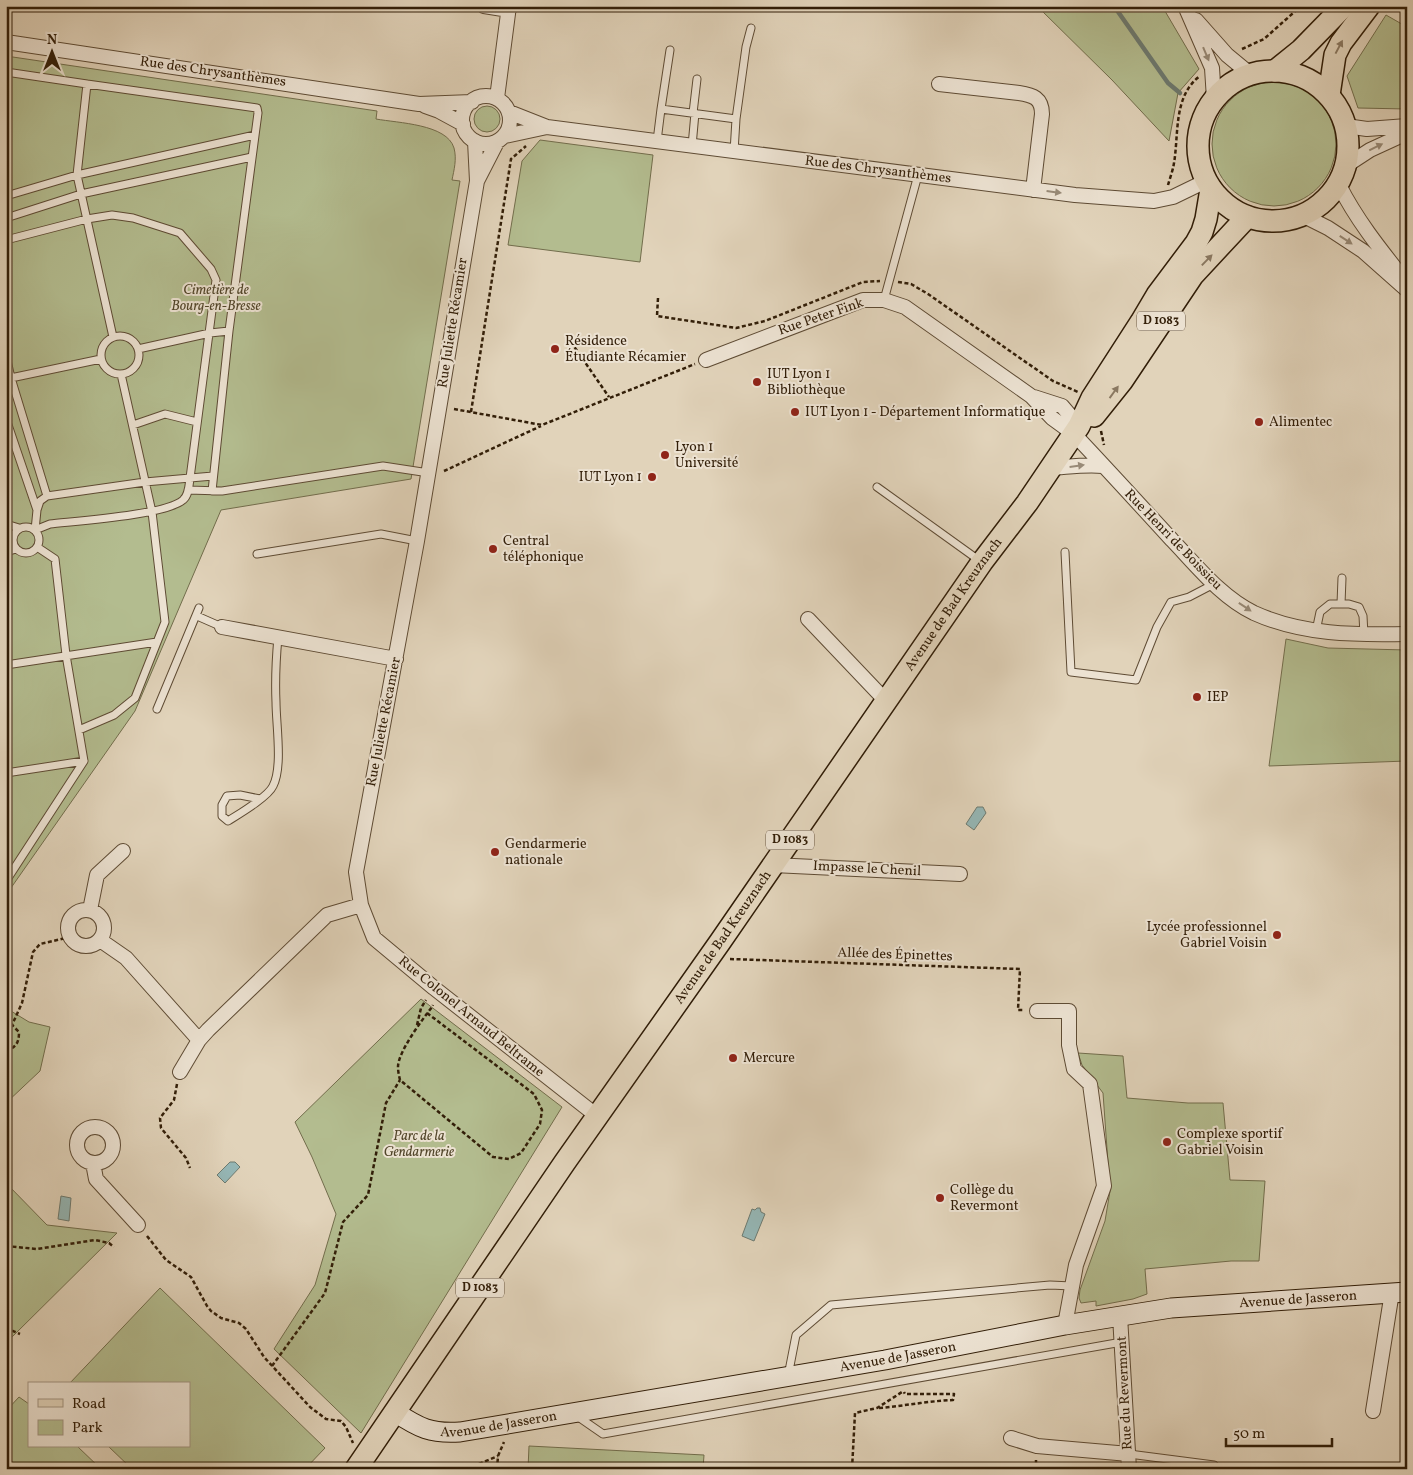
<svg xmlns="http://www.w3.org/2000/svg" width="1413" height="1475" font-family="Vollkorn,serif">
  <rect width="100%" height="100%" fill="#e1d3ba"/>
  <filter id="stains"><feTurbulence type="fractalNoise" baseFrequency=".004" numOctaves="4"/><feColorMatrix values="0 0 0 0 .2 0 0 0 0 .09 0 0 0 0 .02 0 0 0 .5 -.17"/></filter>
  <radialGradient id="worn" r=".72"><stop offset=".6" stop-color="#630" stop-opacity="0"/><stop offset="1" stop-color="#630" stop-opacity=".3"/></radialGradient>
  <path fill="#b3bc8f" stroke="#726d4c" d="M1032 6H1162L1199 69 1178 93 1169 141 1112 80 1040 9Z
    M1386 15 1407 27V109L1358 108 1347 76Z
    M6 56 377 111 376 119C398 123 447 124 454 148 457 159 454 170 452 180L460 181 411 479 221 510 135 711 6 895Z
    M1212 144a62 62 0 1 1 124 0a62 62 0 1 1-124 0Z
    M474 119a13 13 0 1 1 26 0a13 13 0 1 1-26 0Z
    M540 140 653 155 640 262 508 245 522 161Z
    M1286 639 1328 648 1407 650V761L1269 766Z
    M421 999 562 1107 361 1433 274 1349 315 1285 336 1214 312 1157 295 1122Z
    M6 1008 29 1022 50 1027 40 1071 6 1103Z
    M1078 1053 1123 1056 1127 1098 1188 1103H1223L1230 1180 1265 1181 1259 1261H1231L1145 1269 1147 1294 1133 1299 1096 1306V1301L1081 1303 1079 1298 1080 1290 1105 1221 1110 1191 1103 1093 1082 1065Z
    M6 1183 47 1225 117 1233 11 1338 6 1335Z
    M160 1288 325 1448 305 1469H132L108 1446H189V1384H69Z
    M19 1397 29 1404V1446H77L101 1469H6V1411Z
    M529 1446 704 1455 703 1469H528Z"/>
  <path fill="#95b7b6" stroke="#6d7a70" d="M977 807H983L986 813 974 830 966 824Z
    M230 1162H235L240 1167 225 1183 217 1175Z
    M61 1196 71 1198 69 1221 58 1219Z
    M757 1208H760L761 1212 765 1214 754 1241 742 1236 752 1209 755 1210Z"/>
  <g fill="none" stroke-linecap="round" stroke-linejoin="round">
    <path stroke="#6d7a70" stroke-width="4.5" d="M1114 6 1168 83 1180 93"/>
    <defs>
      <path id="service" d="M6 72 87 84 77 175 113 337
        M87 84 257 108 258 113 229 331 212 491
        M661 109 670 50
        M693 113 697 79
        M736 119 746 47 751 28
        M657 141 661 109 736 119 734 152
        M692 146 695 113
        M6 196 77 175 255 135
        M6 218 81 194 252 157
        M6 240 87 219 112 215 133 218 180 233 211 269 216 280 190 478 145 482 47 496 40 501 37 510
        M884 300 918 175
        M101 355a19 19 0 1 1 38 0a19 19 0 1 1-38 0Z
        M138 349 210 333 229 331
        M6 356 11 378 47 496
        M6 379 101 359
        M6 419 37 510 35 530 50 524C76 521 166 515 183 500 189 495 189 485 190 478L213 476
        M133 425 165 414 197 422
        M877 487 980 561
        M188 490 222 491 383 466 429 473
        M6 524 19 528
        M13 540a13 13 0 1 1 26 0a13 13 0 1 1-26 0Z
        M6 552 16 549
        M1065 552 1071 672 1136 680 1157 627 1171 602 1189 597 1214 584
        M257 554 381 534 417 541
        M1341 604 1342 578
        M197 616 222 627
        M1316 631 1320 612 1330 604H1349L1359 607 1363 616 1364 635
        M6 665 157 642
        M157 709 199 608
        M79 730 114 715 135 698 165 622 152 512 121 374
        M6 773 84 761 66 655 55 559 37 547
        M260 799 240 795 227 796 222 805V816L228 821C239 814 268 797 273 786 283 767 276 724 276 702 275 680 276 659 278 637
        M6 881 84 761
        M788 1376 796 1335 831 1305 1050 1285 1072 1286
        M577 1416 603 1434 1122 1342
        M1129 1454 1214 1465"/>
      <path id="minor" d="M484 6 509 10
        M1185 6 1212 68 1214 99
        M1196 20 1227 55 1250 74
        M6 42 419 104 472 102
        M939 84 1019 93C1033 95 1042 98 1042 114L1033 190
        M462 120a24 24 0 1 1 48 0a24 24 0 1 1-48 0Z
        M497 98 509 6
        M425 106 439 111 463 124
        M509 112 547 127 1075 195 1154 201 1173 197 1206 181
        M1346 126 1367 129 1407 126
        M505 136 547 127
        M475 141 477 181 417 541 356 872 361 905 374 938 434 988 597 1116
        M1347 165 1370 150 1407 133
        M477 181 497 142
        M1339 185C1356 219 1380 249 1403 278
        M1304 216 1328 228 1363 251 1407 290
        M706 360 863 300H884L905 307 1031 396 1052 418 1074 434C1107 469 1140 505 1172 540 1197 566 1221 597 1254 613 1303 635 1354 635 1407 634
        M1034 397 1062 406 1079 426
        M1050 468C1068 467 1086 464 1103 466
        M808 619 886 701
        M222 627 396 659
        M773 865 960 874
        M68 928a18 18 0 1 1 36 0a18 18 0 1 1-36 0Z
        M90 910 97 875 123 851
        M100 940 126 958 199 1040
        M1037 1011H1069V1045L1074 1069 1090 1084 1104 1186 1076 1265 1065 1325
        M180 1072 199 1040 208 1030 327 915 361 905
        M77 1145a18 18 0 1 1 36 0a18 18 0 1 1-36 0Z
        M93 1163 96 1179 138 1225
        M1120 1316 1129 1469
        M1373 1411 1392 1292
        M1011 1438 1037 1446 1129 1454"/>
      <g id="secondary">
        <path id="s1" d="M395 1412C419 1428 431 1434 460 1432L885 1360 1065 1325 1171 1308 1407 1292"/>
      </g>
      <g id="primary">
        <circle cx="1273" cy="146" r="75"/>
        <path d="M1275 71 1301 50 1344 6"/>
        <path d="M1329 95 1335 55 1341 43 1369 6"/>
        <path d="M1094 416 1122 381 1193 275 1247 217"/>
        <path id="s2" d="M356 1469 565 1162 720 942 982 562 1027 503 1079 426 1092 398 1141 322 1157 295 1196 243 1202 232 1206 219 1211 189"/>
      </g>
    </defs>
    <use href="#service" stroke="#5e4b34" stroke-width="9"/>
    <use href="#minor" stroke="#5e4b34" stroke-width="16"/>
    <use href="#secondary" stroke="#321e08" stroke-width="21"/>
    <use href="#primary" stroke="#321e08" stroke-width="24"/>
    <path stroke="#321e08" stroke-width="2.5" stroke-dasharray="4 2.5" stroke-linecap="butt" d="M1242 49 1264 39 1301 6
      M1168 185C1170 178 1173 170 1174 163 1179 134 1173 96 1200 76
      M898 282 911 284 928 294 1053 381 1078 392
      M658 298 657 316 736 328 765 321 863 282 880 281
      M571 342 609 397
      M454 409 542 425 695 364
      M471 412 511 159 526 146
      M1101 431 1104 445
      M444 471 541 426
      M730 959 1020 969 1018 1010H1023
      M427 1013 534 1094 542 1110 540 1124 521 1153 509 1159 493 1157 400 1080C399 1076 398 1071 398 1067 398 1052 422 1020 432 1007L433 1005
      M6 1023 12 1025
      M417 1025 421 1008 426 1000
      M6 1051C16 1047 19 1043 19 1032L12 1025 22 1003 33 952 40 944 70 937
      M177 1084 174 1100 160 1118 161 1128 186 1158 190 1168
      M147 1236 166 1260 191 1277 207 1306 211 1311 221 1318 239 1323 246 1329 264 1357 310 1407 326 1419 341 1421 346 1427 353 1443
      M6 1246 37 1249 95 1240 109 1243 114 1247
      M6 1328 20 1334
      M272 1366 325 1293 343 1222 368 1195 386 1103 400 1080
      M879 1408C904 1406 928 1401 953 1400L954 1394H905L904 1392
      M467 1469 498 1456
      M497 1469 498 1456 504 1442
      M852 1469 855 1413 877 1408 902 1392
      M1036 1469V1460"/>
    <use href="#service" stroke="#ece2d2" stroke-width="7"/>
    <use href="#minor" stroke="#ece2d2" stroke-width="14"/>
    <use href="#secondary" stroke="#ece2d2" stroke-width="19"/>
    <use href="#primary" stroke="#e1d3ba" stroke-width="21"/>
  </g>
  <defs><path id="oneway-solid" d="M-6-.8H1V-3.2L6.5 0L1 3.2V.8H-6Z" transform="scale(1.25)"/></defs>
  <g fill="#8a7861">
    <use href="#oneway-solid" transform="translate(1339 47) rotate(-62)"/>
    <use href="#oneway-solid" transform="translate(1207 260) rotate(-46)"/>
    <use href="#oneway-solid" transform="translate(1114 392) rotate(-54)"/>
  </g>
  <g fill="#988a77">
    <use href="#oneway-solid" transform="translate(1206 54) rotate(67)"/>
    <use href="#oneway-solid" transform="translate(1376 147) rotate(-26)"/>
    <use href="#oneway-solid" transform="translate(1054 192) rotate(7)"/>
    <use href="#oneway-solid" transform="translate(1346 240) rotate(33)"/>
    <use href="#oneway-solid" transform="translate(1077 466) rotate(-8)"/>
    <use href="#oneway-solid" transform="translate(1245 607) rotate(34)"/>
  </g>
  <g fill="#8f2418" stroke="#ece2d2" stroke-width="2">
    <circle cx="555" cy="349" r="5"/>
    <circle cx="757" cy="382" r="5"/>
    <circle cx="795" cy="412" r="5"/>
    <circle cx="1259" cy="422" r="5"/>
    <circle cx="665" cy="455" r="5"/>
    <circle cx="652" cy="477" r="5"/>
    <circle cx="493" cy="549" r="5"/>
    <circle cx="1197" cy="697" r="5"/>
    <circle cx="495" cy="852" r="5"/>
    <circle cx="1277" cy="935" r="5"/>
    <circle cx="733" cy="1058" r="5"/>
    <circle cx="1167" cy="1142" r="5"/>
    <circle cx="940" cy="1198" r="5"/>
  </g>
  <g text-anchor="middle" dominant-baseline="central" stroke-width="4" stroke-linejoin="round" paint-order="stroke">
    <g fill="#ece2d2" stroke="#6a5945" stroke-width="1">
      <rect x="1137" y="311.5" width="48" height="19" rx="4"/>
      <rect x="766" y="830.5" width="48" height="19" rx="4"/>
      <rect x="456" y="1278.5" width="48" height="19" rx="4"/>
    </g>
    <g font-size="12" font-weight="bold" fill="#321e08">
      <text x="1161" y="321">D 1083</text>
      <text x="790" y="840">D 1083</text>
      <text x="480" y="1288">D 1083</text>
    </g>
    <g font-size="14" fill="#321e08" stroke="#ece2d2">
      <text transform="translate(213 72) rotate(8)">Rue des Chrysanthèmes</text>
      <text transform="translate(878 170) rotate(7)">Rue des Chrysanthèmes</text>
      <text transform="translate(821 317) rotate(-19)">Rue Peter Fink</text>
      <text transform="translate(453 323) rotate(-81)">Rue Juliette Récamier</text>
      <text transform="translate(1173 540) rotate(46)">Rue Henri de Boissieu</text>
      <text stroke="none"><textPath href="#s2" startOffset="1051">Avenue de Bad Kreuznach</textPath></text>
      <text transform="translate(384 722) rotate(-79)">Rue Juliette Récamier</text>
      <text transform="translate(867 869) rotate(3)">Impasse le Chenil</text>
      <text stroke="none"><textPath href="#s2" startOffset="646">Avenue de Bad Kreuznach</textPath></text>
      <text transform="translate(895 955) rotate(2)">Allée des Épinettes</text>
      <text transform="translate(471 1017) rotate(39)">Rue Colonel Arnaud Beltrame</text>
      <text stroke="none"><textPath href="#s1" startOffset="919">Avenue de Jasseron</textPath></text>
      <text stroke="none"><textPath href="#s1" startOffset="514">Avenue de Jasseron</textPath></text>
      <text transform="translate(1125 1393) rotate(-93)">Rue du Revermont</text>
      <text stroke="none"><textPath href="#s1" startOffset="109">Avenue de Jasseron</textPath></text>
    </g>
    <g font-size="14" font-style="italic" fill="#52462a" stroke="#ece2d2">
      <text x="216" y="290">Cimetière de<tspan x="216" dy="16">Bourg-en-Bresse</tspan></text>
      <text x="419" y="1136">Parc de la<tspan x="419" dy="16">Gendarmerie</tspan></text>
    </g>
    <g font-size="14" fill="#321e08" stroke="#ece2d2" text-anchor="start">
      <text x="565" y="341">Résidence<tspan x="565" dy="16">Étudiante Récamier</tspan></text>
      <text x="767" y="374">IUT Lyon 1<tspan x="767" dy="16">Bibliothèque</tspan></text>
      <text x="805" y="412">IUT Lyon 1 - Département Informatique</text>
      <text x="1269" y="422">Alimentec</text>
      <text x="675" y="447">Lyon 1<tspan x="675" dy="16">Université</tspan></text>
      <text x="642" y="477" text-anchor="end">IUT Lyon 1</text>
      <text x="503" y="541">Central<tspan x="503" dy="16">téléphonique</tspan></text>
      <text x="1207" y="697">IEP</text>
      <text x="505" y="844">Gendarmerie<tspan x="505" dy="16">nationale</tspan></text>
      <text x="1267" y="927" text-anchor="end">Lycée professionnel<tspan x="1267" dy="16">Gabriel Voisin</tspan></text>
      <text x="743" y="1058">Mercure</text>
      <text x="1177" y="1134">Complexe sportif<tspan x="1177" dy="16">Gabriel Voisin</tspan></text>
      <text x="950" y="1190">Collège du<tspan x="950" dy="16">Revermont</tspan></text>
    </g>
  </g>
  <rect width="1413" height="1475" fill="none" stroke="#e1d3ba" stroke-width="25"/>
  <rect x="8" y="8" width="1398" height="1460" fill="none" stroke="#321e08" stroke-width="2.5"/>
  <rect x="12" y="12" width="1388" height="1450" fill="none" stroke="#321e08"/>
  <rect x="28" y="1382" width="162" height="65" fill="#ece2d2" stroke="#a29481"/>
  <rect x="38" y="1399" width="25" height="8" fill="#e1d3ba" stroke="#a29481"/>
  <text x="72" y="1408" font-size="15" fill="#321e08">Road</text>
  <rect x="38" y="1420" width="25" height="15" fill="#b3bc8f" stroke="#a29481"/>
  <text x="72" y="1432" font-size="15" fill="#321e08">Park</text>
  <g transform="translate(52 52)" stroke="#ece2d2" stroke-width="4" paint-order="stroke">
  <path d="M0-4L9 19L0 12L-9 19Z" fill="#321e08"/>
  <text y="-8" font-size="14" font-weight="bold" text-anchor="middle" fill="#321e08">N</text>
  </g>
  <path d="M1226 1438v8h106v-8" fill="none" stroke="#321e08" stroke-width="2.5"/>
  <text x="1233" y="1438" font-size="15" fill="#321e08" stroke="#ece2d2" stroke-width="4" paint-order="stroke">50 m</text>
  <rect width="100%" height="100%" filter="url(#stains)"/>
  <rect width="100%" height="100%" fill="url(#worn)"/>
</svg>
